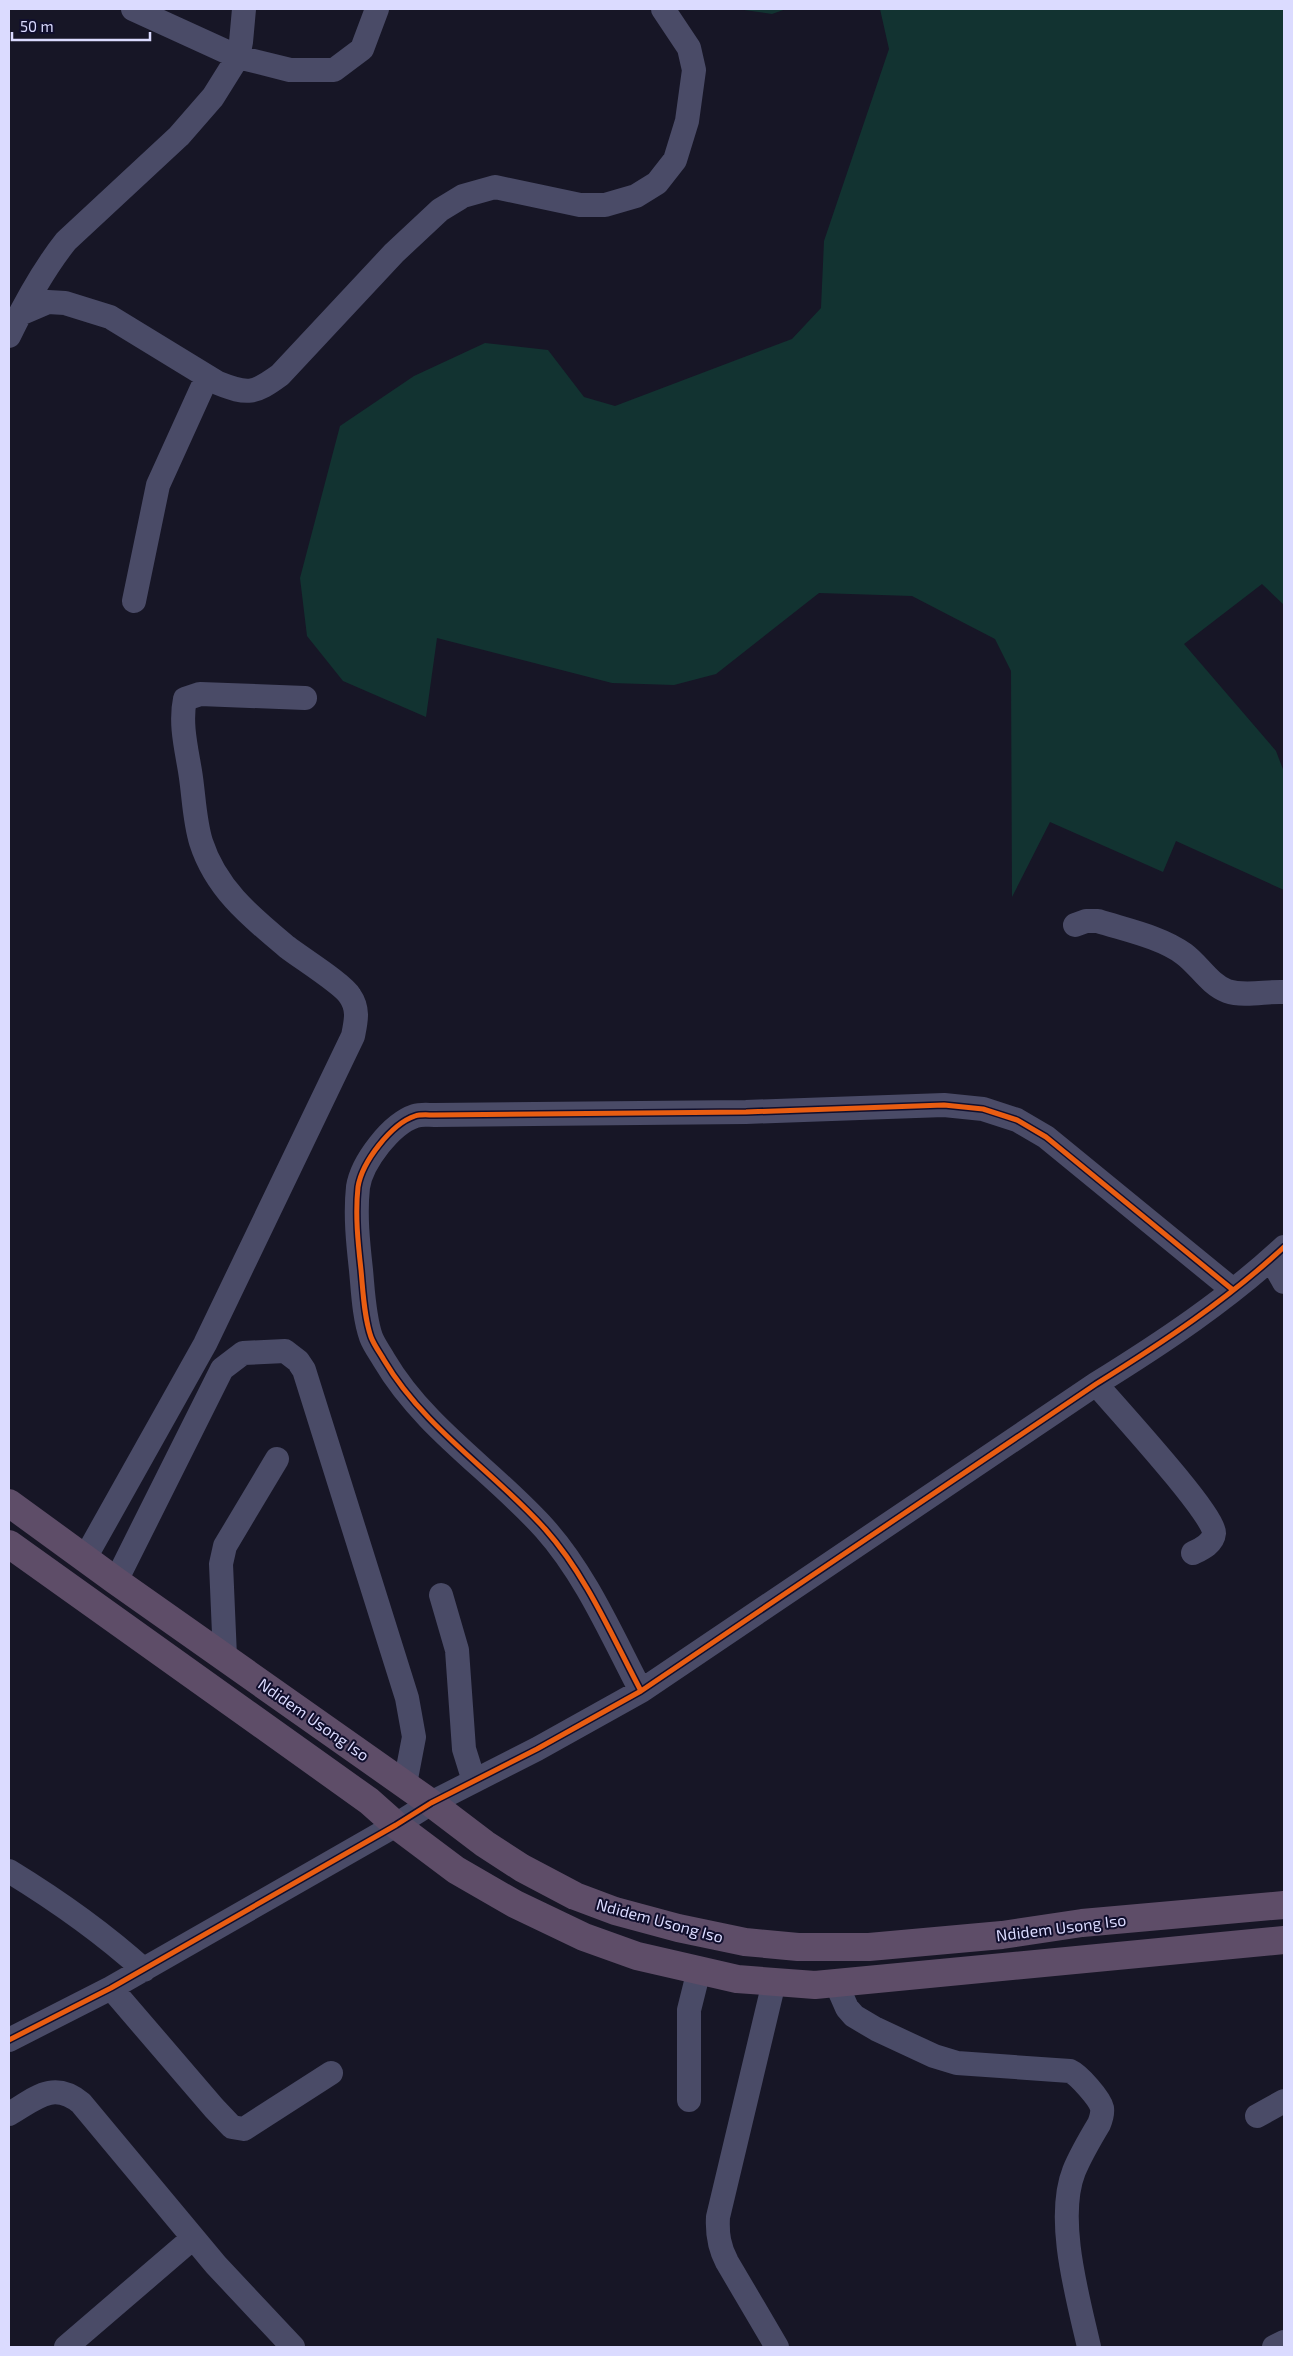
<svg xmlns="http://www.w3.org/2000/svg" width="1293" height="2356" font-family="'Exo 2',sans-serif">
  <rect width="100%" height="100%" fill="#171626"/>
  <path fill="#123331" d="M737 9H786L772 14Z
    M880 9H1284V605L1262 584 1184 644 1276 751 1284 772V890L1176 841 1163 872 1050 822 1012 897 1011 671 995 639 912 596 819 593 716 674 674 685 612 683 437 638 426 717 343 681 307 636 300 578 340 426 414 376 485 343 548 350 584 397 615 406 792 339 821 308 824 241 889 49Z"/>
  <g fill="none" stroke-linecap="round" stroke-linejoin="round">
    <path stroke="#4a4b67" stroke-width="24" d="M133 9 238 57 290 70H334L362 49 377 9
      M20 314 48 302 65 303 110 317 218 383C248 395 254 394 280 375L394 253 440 210 463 196 495 187 580 205H605L636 196 657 183 675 160 687 121 694 70 689 48 663 9
      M9 336C25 303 43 270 66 241L179 136 213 97 238 57 241 42 244 9
      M134 601 158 485 207 377
      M1075 925 1086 921H1098C1126 930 1161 937 1184 954 1199 965 1209 984 1227 991 1245 997 1266 991 1284 992
      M1271 1259 1284 1282
      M1096 1384C1113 1404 1216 1516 1214 1533 1213 1544 1201 1549 1193 1553
      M85 1558 205 1344 353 1036C356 1021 359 1009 350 996 343 984 301 958 287 947 251 917 216 889 201 842 194 819 194 795 190 771 186 747 180 723 185 699L200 694 305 698
      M116 1581 222 1369 243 1353 285 1351 298 1361 304 1370 407 1698 414 1737 405 1784
      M441 1595 457 1650 464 1749 474 1781
      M225 1657 221 1564 225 1546 277 1459
      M641 1691C612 1636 586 1575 545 1529 493 1471 424 1428 384 1360 380 1353 374 1345 371 1337 364 1317 363 1291 361 1270 358 1243 355 1215 358 1187 362 1162 391 1124 415 1116 421 1114 428 1115 434 1115L746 1112 944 1105 983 1109 1017 1120 1046 1137 1233 1290
      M9 1871C58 1901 101 1931 144 1970
      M774 1982 718 2217C717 2234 719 2247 727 2262L777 2347
      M836 1983 847 2008 854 2016 876 2029 934 2056 957 2063 1070 2071C1079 2075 1100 2099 1102 2108 1103 2114 1101 2119 1099 2124 1090 2139 1081 2154 1074 2171 1055 2219 1078 2298 1089 2347
      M111 1988 214 2108 232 2127 244 2129 331 2073
      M9 2040 111 1988 396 1825 431 1803 537 1749 641 1691 1096 1384C1162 1343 1227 1300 1284 1247
      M689 2100V2010L699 1970
      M9 2114C35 2099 53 2080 81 2103L216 2265 293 2347
      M1257 2116 1284 2101
      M66 2347 193 2238
      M1274 2347 1284 2342"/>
    <path stroke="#5e4d68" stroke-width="28" d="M9 1503 116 1581 431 1803 485 1844 522 1868 575 1896 615 1911 678 1928 745 1942 798 1947H869L1002 1935 1082 1923 1284 1905
      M9 1544 369 1801 396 1825 456 1870 515 1904 584 1937 637 1956 737 1979 815 1985 1284 1940"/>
    <defs>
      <path id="cycleway" d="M641 1691C612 1636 586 1575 545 1529 493 1471 424 1428 384 1360 380 1353 374 1345 371 1337 364 1317 363 1291 361 1270 358 1243 355 1215 358 1187 362 1162 391 1124 415 1116 421 1114 428 1115 434 1115L746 1112 944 1105 983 1109 1017 1120 1046 1137 1233 1290
        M9 2040 111 1988 396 1825 431 1803 537 1749 641 1691 1096 1384C1162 1343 1227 1300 1284 1247"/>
    </defs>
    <use href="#cycleway" stroke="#110f2d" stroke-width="8"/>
    <use href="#cycleway" stroke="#e95d12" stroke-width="5"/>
  </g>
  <g text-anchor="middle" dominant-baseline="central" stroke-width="4" stroke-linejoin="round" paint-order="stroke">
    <g font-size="16" fill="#dbdbff" stroke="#110f2d">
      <text transform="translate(314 1719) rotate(35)">Ndidem Usong Iso</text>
      <text transform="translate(660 1920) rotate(15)">Ndidem Usong Iso</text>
      <text transform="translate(1061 1927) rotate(-7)">Ndidem Usong Iso</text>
    </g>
  </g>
  <rect width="1293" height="2356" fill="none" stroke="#dbdbff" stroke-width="20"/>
  <path d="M12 32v8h138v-8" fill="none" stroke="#dbdbff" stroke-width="2.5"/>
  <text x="20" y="32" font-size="15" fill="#dbdbff" stroke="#110f2d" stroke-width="4" paint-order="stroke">50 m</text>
</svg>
